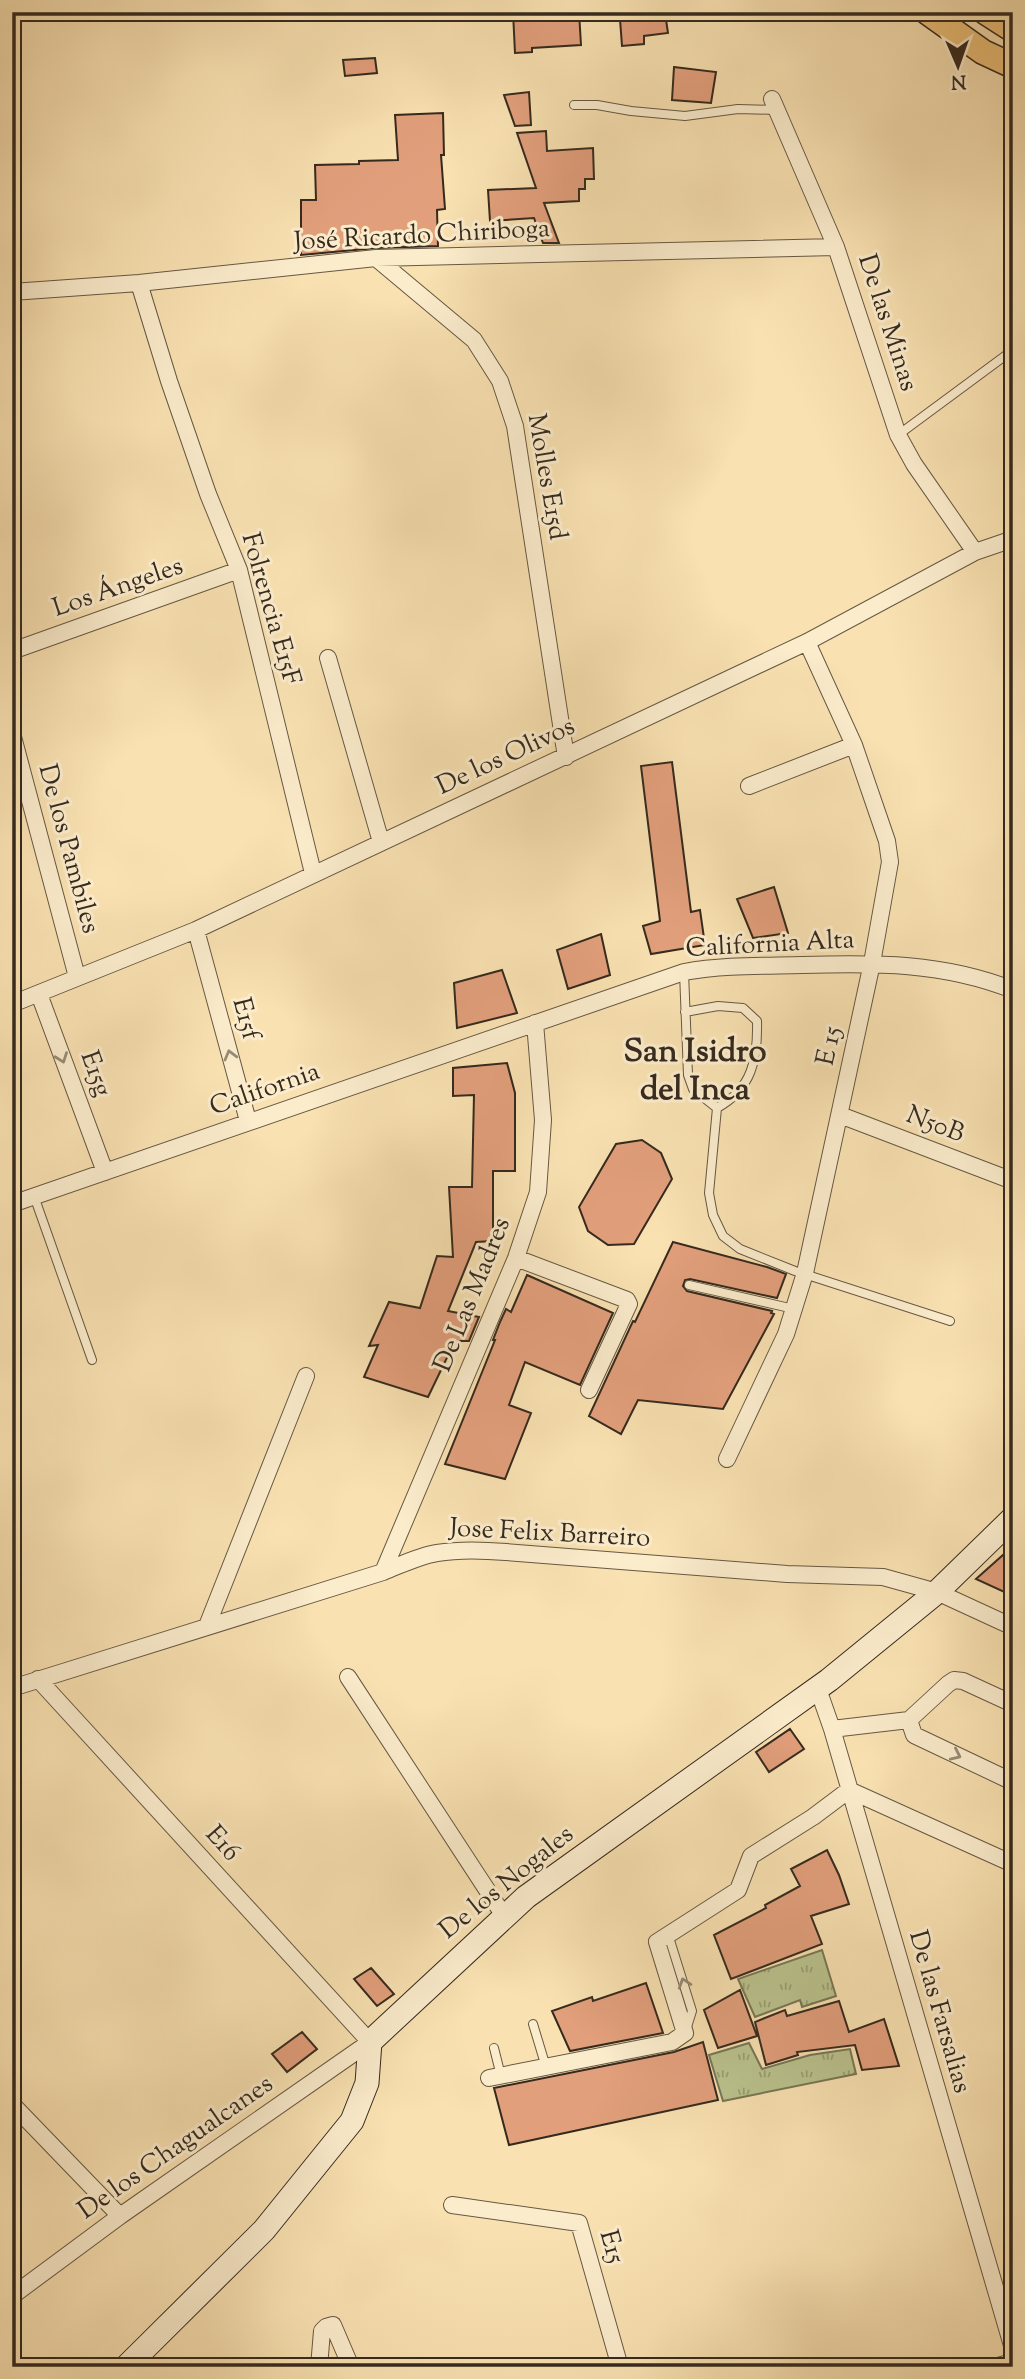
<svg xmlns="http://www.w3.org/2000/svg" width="1025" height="2379" font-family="'Sorts Mill Goudy',serif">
  <defs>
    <pattern id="park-tufts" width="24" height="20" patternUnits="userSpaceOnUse" patternTransform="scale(1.75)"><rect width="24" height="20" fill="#bac38e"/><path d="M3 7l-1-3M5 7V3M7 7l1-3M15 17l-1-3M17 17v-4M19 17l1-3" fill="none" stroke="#989f73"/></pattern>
  </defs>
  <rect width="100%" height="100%" fill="#f9e1b1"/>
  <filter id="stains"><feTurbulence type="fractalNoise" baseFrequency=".00286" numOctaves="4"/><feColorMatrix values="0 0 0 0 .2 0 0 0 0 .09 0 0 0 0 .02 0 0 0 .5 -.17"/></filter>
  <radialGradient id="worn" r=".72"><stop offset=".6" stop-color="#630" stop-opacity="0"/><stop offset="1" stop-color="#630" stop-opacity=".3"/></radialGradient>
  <path fill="url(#park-tufts)" stroke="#787656" stroke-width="2" d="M822 1950 836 1996 802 2007 800 2000 755 2017 738 1979Z
    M749 2043 762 2069 810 2055 850 2049 856 2074 723 2101 709 2055Z"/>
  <path fill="#e29f7c" stroke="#352a1e" stroke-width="2" d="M513 12H579L581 45 532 48V52L515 53Z
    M665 13 668 33 644 36V44L622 46 620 19Z
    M375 58 377 73 345 76 343 60Z
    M674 67 716 72 711 103 672 100Z
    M529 92 531 125 515 126 504 95Z
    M443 113 444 155H441L445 209 437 210 438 246 376 248 301 255V200H316L315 165 359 164V161L398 160 395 115Z
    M546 131 547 151 593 148 594 179H585V189H579V201L544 203 559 243H543L534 218 490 221 488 190 536 188 517 133Z
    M672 762 691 912 700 910 705 945 651 954 643 926 660 921 641 766Z
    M774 887 788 933 753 938 737 899Z
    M601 934 610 975 568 989 557 950Z
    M502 970 517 1013 457 1028 454 983Z
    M507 1063 515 1093V1171H493V1241L476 1242 448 1311 479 1317 469 1341H455L428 1397 364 1377 378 1345 369 1346 389 1302 420 1308 437 1256 453 1257 449 1187H472L474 1095 453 1096V1068Z
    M642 1140 661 1153 672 1179 634 1244 608 1245 588 1231 579 1207 616 1144Z
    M673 1242 767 1267 786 1274 777 1298 690 1279 685 1280 683 1286 687 1291 772 1311 771 1313 774 1314 723 1409 638 1400 621 1434 589 1416 633 1321 635 1322Z
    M527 1275 613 1313 580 1385 525 1362 509 1405 531 1413 505 1479 445 1464 495 1340H493L500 1322 506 1309 511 1312Z
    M1013 1546V1596L976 1579Z
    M790 1729 804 1749 769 1772 756 1752Z
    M827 1850 839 1875 849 1904 811 1916 822 1944 731 1979 714 1935 766 1908 765 1905 800 1886 791 1869Z
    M371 1968 394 1994 377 2006 354 1979Z
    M646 1983 663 2033 570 2051 552 2011 592 1997 593 2001Z
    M740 1990 757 2036 718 2048 704 2010Z
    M839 2001 849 2032 884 2019 899 2066 862 2070 855 2045 797 2052 798 2055 766 2065 755 2022 785 2010 787 2016Z
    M302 2032 317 2049 287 2072 272 2054Z
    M703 2042 718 2100 509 2145 494 2088 674 2052Z"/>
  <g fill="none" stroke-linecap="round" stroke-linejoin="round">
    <defs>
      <path id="lane" d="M574 105H597L631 111 685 116 738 109 777 110
        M898 435 1013 350
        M684 972 688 1075 693 1089 717 1108 709 1193 713 1215 723 1236 740 1249 795 1271 950 1321
        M685 1012 718 1006 743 1008 757 1021C758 1059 752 1089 717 1108
        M34 1196 92 1360
        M689 1285 794 1309
        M668 1934 692 2011 686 2030
        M533 2024 546 2067
        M494 2048 501 2076"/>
      <path id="street" d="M772 99 836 247 898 435 914 464 975 552
        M376 258 474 340 500 381 515 426 566 757
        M139 283 169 381 208 494 239 570 313 873
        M12 292 139 283 376 258 836 247
        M12 651 239 570
        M328 658 381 842
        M12 733 77 977
        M749 786 854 745
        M196 930 248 1121
        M39 994 105 1172
        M12 1004 196 930 807 642 975 552 1013 539
        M840 1115 1013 1181
        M12 1204 684 972C723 965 763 966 802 965 876 963 942 962 1013 990
        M516 1258 627 1300 629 1304 589 1390
        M727 1459 786 1334 805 1273 872 963 890 862 887 841 854 745 807 642
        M383 1572 516 1258 538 1192 543 1120 535 1023
        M207 1626 306 1376
        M348 1677 504 1916
        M12 1688 383 1572C401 1565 418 1556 437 1553 460 1549 483 1550 506 1552L787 1574 883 1577 937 1592 1013 1627
        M818 1689 832 1729 1013 2349
        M909 1720 914 1735 1013 1782
        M832 1729 909 1720 948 1684 954 1680 963 1681 1013 1704
        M489 2078 672 2042 685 2033 657 1942 738 1890 751 1856 813 1817 849 1790 1013 1864
        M12 2104 120 2216
        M452 2205 579 2223 620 2367
        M12 2296 120 2216 370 2042 38 1679
        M319 2367 322 2331 326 2327 333 2325 351 2367
        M994 2367 1013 2362"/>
      <path id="secondary" d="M126 2367 264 2230 352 2121 367 2083 370 2042 526 1897 829 1680 937 1592 1013 1518"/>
      <path id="primary" d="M927 12 983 52 1013 66
        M985 12 1013 30"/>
    </defs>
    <use href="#lane" stroke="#665843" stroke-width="10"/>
    <use href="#street" stroke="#665843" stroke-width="18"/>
    <use href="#secondary" stroke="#352a1e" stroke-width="25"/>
    <use href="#primary" stroke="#352a1e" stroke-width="27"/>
    <use href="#lane" stroke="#fbeccc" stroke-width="8"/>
    <use href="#street" stroke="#fbeccc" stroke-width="16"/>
    <use href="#secondary" stroke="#fbeccc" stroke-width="23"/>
    <use href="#primary" stroke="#ecc078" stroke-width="24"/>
  </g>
  <defs><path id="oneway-chevron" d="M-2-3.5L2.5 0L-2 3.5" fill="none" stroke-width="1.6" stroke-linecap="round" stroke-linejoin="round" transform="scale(1.75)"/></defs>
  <g stroke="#988b75">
    <use href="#oneway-chevron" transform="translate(230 1055) rotate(-105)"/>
    <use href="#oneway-chevron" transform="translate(62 1058) rotate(70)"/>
    <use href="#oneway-chevron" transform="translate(956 1755) rotate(25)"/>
    <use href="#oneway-chevron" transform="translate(684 1983) rotate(-108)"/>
  </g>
  <g text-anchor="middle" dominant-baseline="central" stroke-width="6" stroke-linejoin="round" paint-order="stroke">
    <g font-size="26" fill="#352a1e" stroke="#fbeccc">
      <text transform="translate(422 236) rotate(-3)">José Ricardo Chiriboga</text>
      <text transform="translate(887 323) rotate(72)">De las Minas</text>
      <text transform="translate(546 477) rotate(80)">Molles E15d</text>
      <text transform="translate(118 588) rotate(-19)">Los Ángeles</text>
      <text transform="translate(270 609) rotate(74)">Folrencia E15F</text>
      <text transform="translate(506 757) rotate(-25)">De los Olivos</text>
      <text transform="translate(68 849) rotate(75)">De los Pambiles</text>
      <text transform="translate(770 945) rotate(-3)">California Alta</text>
      <text transform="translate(245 1019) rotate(75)">E15f</text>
      <text transform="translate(830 1046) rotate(-78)">E 15</text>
      <text transform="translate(95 1074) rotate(70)">E15g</text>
      <text transform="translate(265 1090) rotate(-19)">California</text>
      <text transform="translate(935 1125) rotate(21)">N50B</text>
      <text transform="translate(473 1295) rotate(-68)">De Las Madres</text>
      <text transform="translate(550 1534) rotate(3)">Jose Felix Barreiro</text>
      <text transform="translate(222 1844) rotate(48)">E16</text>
      <text transform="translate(507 1883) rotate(-39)">De los Nogales</text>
      <text transform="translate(939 2012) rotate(74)">De las Farsalias</text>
      <text transform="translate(176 2148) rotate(-35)">De los Chagualcanes</text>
      <text transform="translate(611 2247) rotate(74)">E15</text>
    </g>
    <g font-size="33" font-weight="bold" fill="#352a1e" stroke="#fbeccc">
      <text x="695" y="1053">San Isidro<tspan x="695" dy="38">del Inca</tspan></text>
    </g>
  </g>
  <rect width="1025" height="2379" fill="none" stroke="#f9e1b1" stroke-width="42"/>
  <rect x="14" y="14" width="997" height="2351" fill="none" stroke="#352a1e" stroke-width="3.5"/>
  <rect x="21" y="21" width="983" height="2337" fill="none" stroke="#352a1e" stroke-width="2"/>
  <g transform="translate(958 66) rotate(178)" stroke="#fbeccc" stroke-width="5" paint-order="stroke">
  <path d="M0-5L12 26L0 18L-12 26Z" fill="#352a1e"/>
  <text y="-10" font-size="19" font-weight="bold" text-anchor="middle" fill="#352a1e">N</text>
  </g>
  <rect width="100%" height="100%" filter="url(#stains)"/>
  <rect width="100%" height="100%" fill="url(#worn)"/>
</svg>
